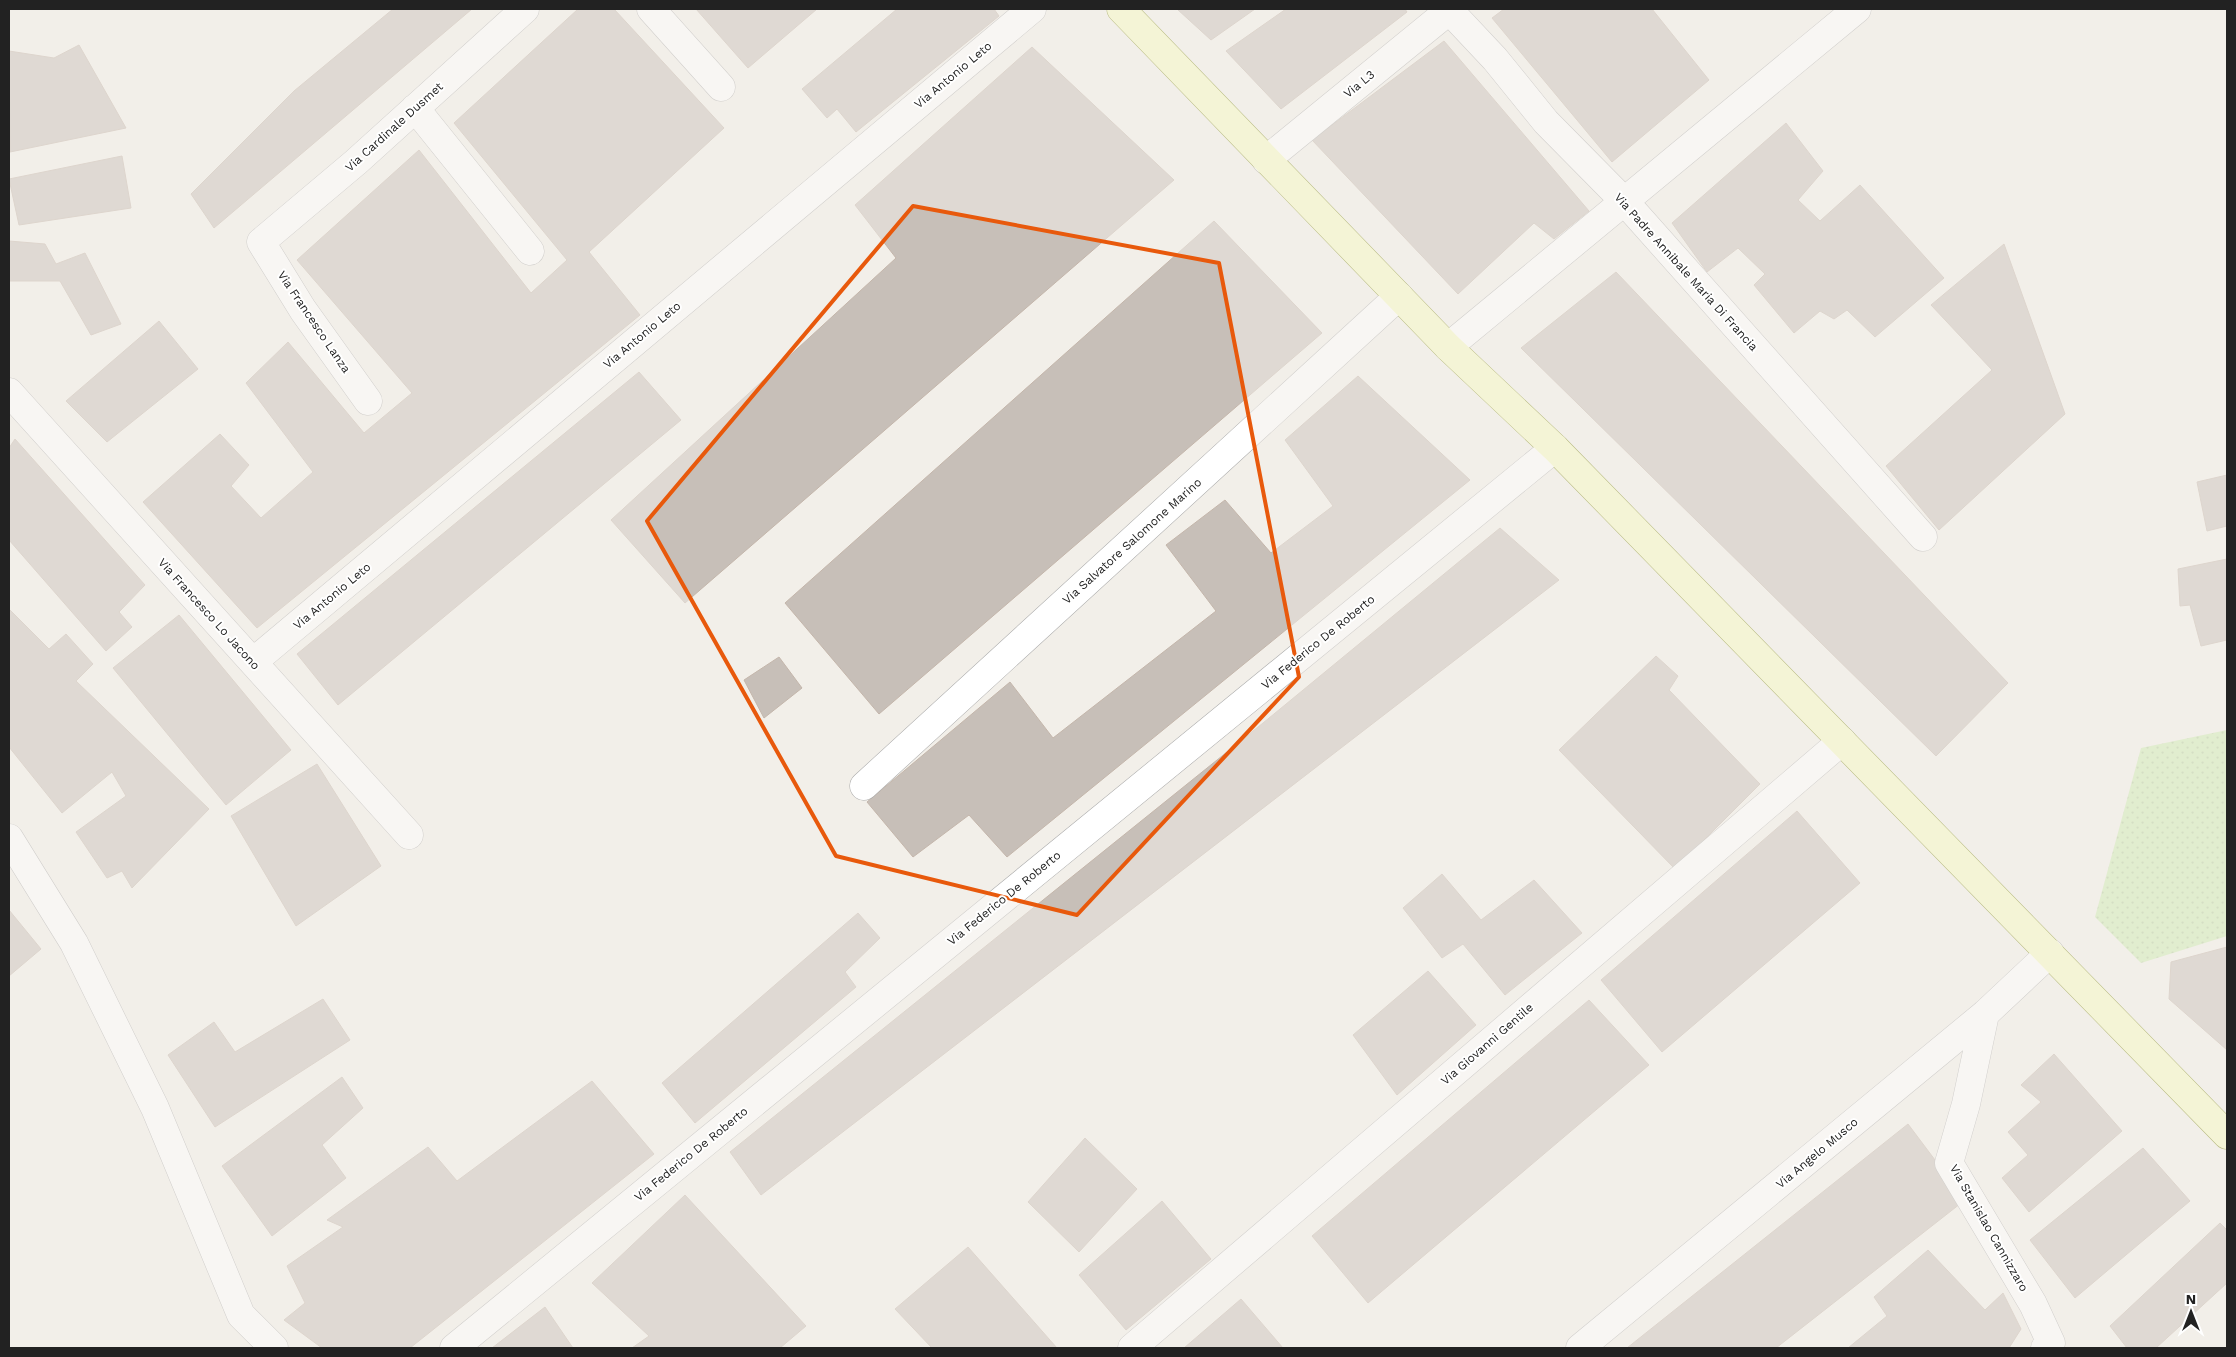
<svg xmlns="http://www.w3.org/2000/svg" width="2236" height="1357" font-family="'Work Sans',sans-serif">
  <defs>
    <pattern id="grass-dots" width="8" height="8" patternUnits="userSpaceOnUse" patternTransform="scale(1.25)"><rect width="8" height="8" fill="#cdebb0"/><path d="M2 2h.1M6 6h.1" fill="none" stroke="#b0c997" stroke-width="1.8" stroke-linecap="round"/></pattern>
  </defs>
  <rect width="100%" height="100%" fill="#f2efe9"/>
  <path fill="url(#grass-dots)" d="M2227 730V936L2141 963 2095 917 2141 748Z"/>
  <path fill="#c7bfb8" stroke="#c4b6ab" d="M393 9H472L214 228 191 194 294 91Z
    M578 9H614L724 128 589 252 640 315 257 628 143 502 220 434 249 465 231 486 261 518 313 472 246 383 288 342 364 433 412 393 297 260 419 150 531 293 567 260 454 123Z
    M696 9H817L748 68Z
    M897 9H994L999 16 856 132 837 109 827 118 802 89Z
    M1177 9H1255L1211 40Z
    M1286 9H1405L1407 12 1281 109 1226 51Z
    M1504 9H1652L1709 80 1612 162 1492 18Z
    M1444 41 1589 211 1554 239 1534 223 1458 294 1312 140Z
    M79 45 126 128 10 152 9 51 54 58Z
    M1032 47 1174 180 685 603 611 520 896 258 855 205Z
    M1786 123 1823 171 1798 200 1820 221 1860 185 1944 278 1875 337 1847 310 1834 319 1820 311 1794 333 1754 285 1765 274 1738 248 1707 272 1672 223Z
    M122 156 131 208 19 225 9 179Z
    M1214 221 1322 333 879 714 785 603Z
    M9 241 45 244 56 264 85 253 121 324 91 335 60 281H9Z
    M2004 244 2065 414 1939 530 1886 466 1992 370 1931 305Z
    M1616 272 2008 683 1936 756 1521 348Z
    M159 321 198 369 107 442 66 401Z
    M639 372 681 420 338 705 297 654Z
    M1358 376 1470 480 1007 857 969 815 913 857 867 802 1010 682 1053 738 1216 611 1166 545 1225 500 1271 553 1333 506 1285 440Z
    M15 439 145 585 119 612 132 627 106 651 9 540V448Z
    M2227 475V526L2207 531 2197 482Z
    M1500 528 1559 580 761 1195 730 1152 1263 723Z
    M2227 559V640L2201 646 2190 605 2180 606 2178 569Z
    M9 609 49 649 66 634 93 664 76 681 209 809 132 888 122 871 107 878 76 832 126 796 112 772 62 813 9 747Z
    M179 615 291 750 226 805 113 668Z
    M1656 656 1678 676 1669 690 1760 784 1675 869 1559 750Z
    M779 657 802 688 764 718 744 680Z
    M317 764 381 866 296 926 231 816Z
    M1797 811 1860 883 1662 1052 1601 980Z
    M1442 874 1481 920 1534 880 1582 933 1505 995 1463 944 1442 958 1403 908Z
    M9 910 41 949 9 976Z
    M858 913 880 938 845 972 856 987 695 1123 662 1083Z
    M2227 947V1050L2169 999 2171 962Z
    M1428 971 1476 1025 1397 1095 1353 1035Z
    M323 999 350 1040 215 1127 168 1055 214 1022 235 1052Z
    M1589 1000 1649 1065 1368 1303 1312 1236Z
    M2054 1054 2122 1131 2029 1212 2002 1178 2028 1155 2008 1132 2041 1102 2021 1085Z
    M342 1077 363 1108 322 1145 346 1178 272 1236 222 1166Z
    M592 1081 654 1154 410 1348H322L284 1320 305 1303 287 1266 343 1227 327 1220 428 1147 457 1181Z
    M1908 1124 1965 1200 1776 1348H1627Z
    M1085 1138 1137 1189 1079 1252 1028 1202Z
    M2143 1148 2190 1201 2075 1298 2030 1240Z
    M685 1195 806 1326 780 1348H632L649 1336 592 1283Z
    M1162 1201 1211 1259 1126 1330 1079 1275Z
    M2220 1223 2227 1230V1283L2156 1348H2127L2110 1326Z
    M968 1247 1057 1348H932L895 1309Z
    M1928 1250 1985 1310 2003 1293 2021 1329 2009 1348H1848L1887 1316 1874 1297Z
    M1241 1299 1283 1348H1184Z
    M545 1307 573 1348H492Z"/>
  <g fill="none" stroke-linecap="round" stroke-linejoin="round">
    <defs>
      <path id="street" d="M651 9 721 87
        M1448 9 1495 59 1546 122 1625 202 1923 537
        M415 108 530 251
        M1266 160 1451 9
        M1448 347 1857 9
        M9 392 409 835
        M368 401 303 310 261 242 356 162 525 9
        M253 662 1032 9
        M864 786 1399 296
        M9 838 74 943 155 1108 241 1315 274 1348
        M1985 1014 1966 1104 1949 1163 2033 1304 2051 1343 2045 1348
        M454 1348 1555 448
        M1132 1348 1842 741
        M1580 1348 1985 1014 2050 953"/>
      <path id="secondary" d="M1121 9 1448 347 1555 448 2227 1135"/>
    </defs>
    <use href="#street" stroke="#a9a9a9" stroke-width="29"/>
    <use href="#secondary" stroke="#707d05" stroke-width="29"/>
    <use href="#street" stroke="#fff" stroke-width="28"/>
    <use href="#secondary" stroke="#f7fabf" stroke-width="28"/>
  </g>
  <path d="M0 0H2236V1357H0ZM913 206 1219 263 1299 677 1077 915 836 856 647 521Z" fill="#f2efe9" fill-opacity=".55" fill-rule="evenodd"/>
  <path fill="none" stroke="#e8590c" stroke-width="4" stroke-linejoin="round" d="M913 206 1219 263 1299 677 1077 915 836 856 647 521Z"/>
  <g text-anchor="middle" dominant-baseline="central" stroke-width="4" stroke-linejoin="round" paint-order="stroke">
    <g font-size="12" fill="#222" stroke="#fff">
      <text transform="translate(953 75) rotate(-40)">Via Antonio Leto</text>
      <text transform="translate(1359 84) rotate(-39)">Via L3</text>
      <text transform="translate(394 127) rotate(-42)">Via Cardinale Dusmet</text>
      <text transform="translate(1686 272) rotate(48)">Via Padre Annibale Maria Di Francia</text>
      <text transform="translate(314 322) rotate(56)">Via Francesco Lanza</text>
      <text transform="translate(642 335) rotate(-40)">Via Antonio Leto</text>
      <text transform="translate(1132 541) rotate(-42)">Via Salvatore Salomone Marino</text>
      <text transform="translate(332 596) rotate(-40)">Via Antonio Leto</text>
      <text transform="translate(209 614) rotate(48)">Via Francesco Lo Jacono</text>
      <text transform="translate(1318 642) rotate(-39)">Via Federico De Roberto</text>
      <text transform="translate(1004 898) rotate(-39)">Via Federico De Roberto</text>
      <text transform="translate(1487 1044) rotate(-41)">Via Giovanni Gentile</text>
      <text transform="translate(1817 1153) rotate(-40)">Via Angelo Musco</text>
      <text transform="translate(691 1154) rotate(-39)">Via Federico De Roberto</text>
      <text transform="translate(1989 1228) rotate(60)">Via Stanislao Cannizzaro</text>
    </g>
  </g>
  <rect width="2236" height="1357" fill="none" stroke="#222222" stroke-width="20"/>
  <g transform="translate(2191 1312)" stroke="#ffffff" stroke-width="4" paint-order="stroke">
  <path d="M0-4L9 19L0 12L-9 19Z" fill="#222222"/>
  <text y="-8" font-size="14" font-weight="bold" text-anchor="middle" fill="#222222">N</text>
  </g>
</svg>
